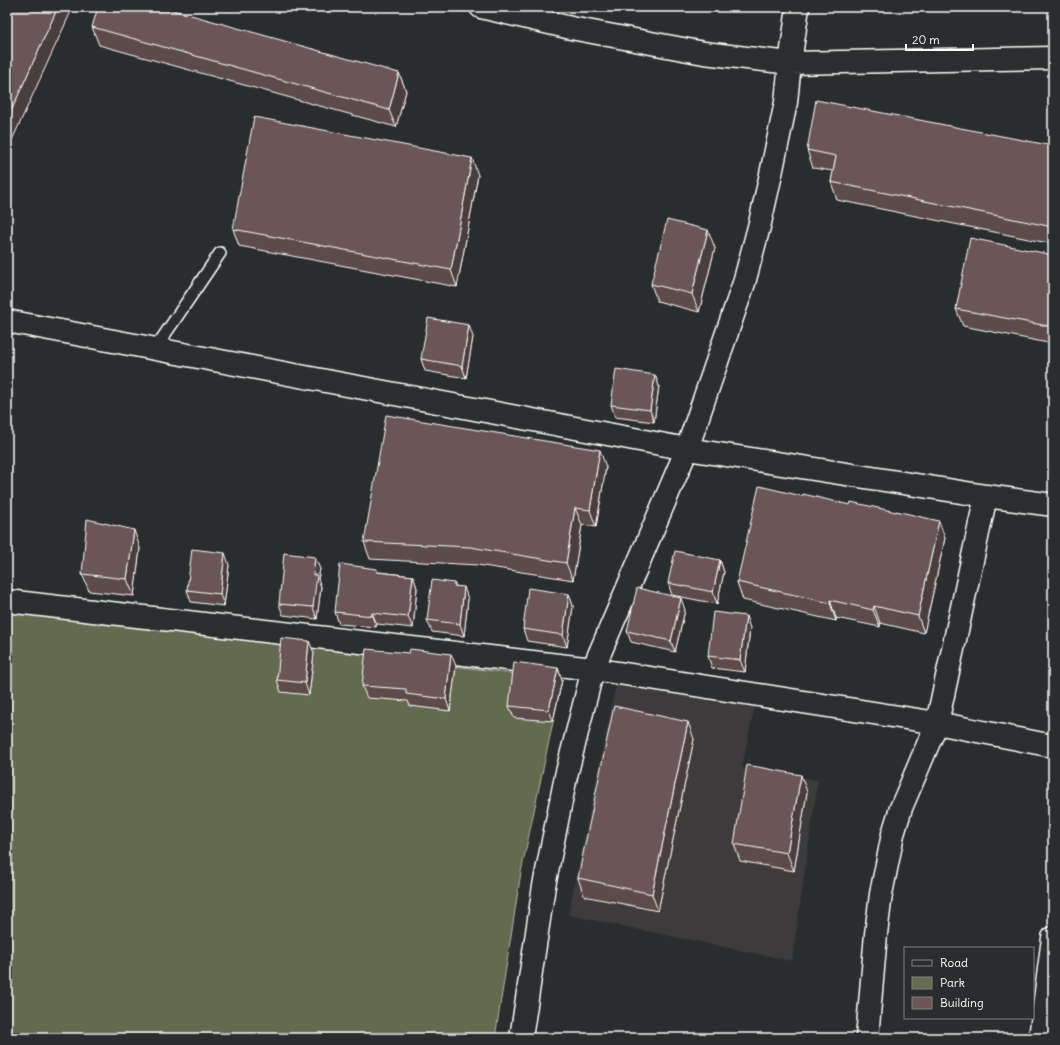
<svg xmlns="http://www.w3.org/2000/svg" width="1060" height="1045" font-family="Delius,sans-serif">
  <rect width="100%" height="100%" fill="#2a2d2e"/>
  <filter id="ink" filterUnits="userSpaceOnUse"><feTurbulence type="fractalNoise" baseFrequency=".025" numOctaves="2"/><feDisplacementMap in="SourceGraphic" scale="8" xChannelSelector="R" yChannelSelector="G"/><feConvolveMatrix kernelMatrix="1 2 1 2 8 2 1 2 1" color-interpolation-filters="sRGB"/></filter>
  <g filter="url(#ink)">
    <path fill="#3d3a3a" d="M617 680 755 705 742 767 818 780 792 961 568 915Z"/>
    <path fill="#646b50" stroke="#b2b5a8" d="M7 608 562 680 521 872 495 1038H7Z"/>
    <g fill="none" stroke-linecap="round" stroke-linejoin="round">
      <defs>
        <path id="lane" d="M155 349 220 253"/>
        <path id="street" d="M481 7 571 28 704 53 790 63 786 102 771 174 760 223 744 283 687 449 593 669 566 776 544 886 521 1038
          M798 7 790 63 1053 58
          M7 321 687 449 986 496 937 723 901 808 893 834 881 894 876 934 867 1038
          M986 496 1053 505
          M7 601 593 669 937 723 1053 746
          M1040 1038 1053 938"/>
      </defs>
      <use href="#lane" stroke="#fff" stroke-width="14"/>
      <use href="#street" stroke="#fff" stroke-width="25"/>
      <use href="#lane" stroke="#2a2d2e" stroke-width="11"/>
      <use href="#street" stroke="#2a2d2e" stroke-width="22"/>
    </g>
    <path fill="#5b4b4a" stroke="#fff" d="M92 27 399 73 406 91 396 127 99 45Z
      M1053 146V244L837 200 831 182 833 171 813 168 807 150Z
      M478 175 457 287 239 246 233 229Z
      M715 248 699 312 657 301 651 284Z
      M1053 255V344L963 326 956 309Z
      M473 337 466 378 425 371 421 359Z
      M655 375 659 386 654 422 615 417 611 405Z
      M606 467 596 527 582 525 573 580 477 565 370 559 364 542Z
      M945 538 924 633 880 623V627L836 618V621L743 600 737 582Z
      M140 548 134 596 89 591 82 574Z
      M720 560 724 572 717 604 672 595 668 583Z
      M229 565 224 606 191 602 187 590Z
      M320 569 318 579 321 587 317 619 283 615 279 604Z
      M379 572 413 576 417 588 413 628 377 624 376 627 339 624 335 612Z
      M454 583 456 586 468 599 464 636 432 632 427 620Z
      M569 594 573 606 567 647 527 641 523 629Z
      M685 610 675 652 631 642 627 631Z
      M750 628 745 672 712 668 708 656Z
      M314 653 309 695 281 692 277 680Z
      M456 666 450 711 410 706 408 701 367 698 362 686Z
      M558 668 562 680 553 721 514 718 509 706Z
      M694 739 658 911 584 896 578 878Z
      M807 792 794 871 740 861 734 844Z"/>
    <path fill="#4a3d3c" stroke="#fff" d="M58 7H73L7 151V120Z
      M399 73 406 91 396 127 389 110Z
      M472 158 478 175 457 287 451 270Z
      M708 230 715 248 699 312 692 294Z
      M469 325 473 337 466 378 462 366Z
      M655 375 659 386 654 422 650 410Z
      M600 450 606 467 596 527 590 510Z
      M575 508 582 525 573 580 566 563Z
      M939 521 945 538 924 633 918 616Z
      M134 530 140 548 134 596 127 579Z
      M225 553 229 565 224 606 220 594Z
      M315 557 320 569 318 579 321 587 317 619 313 607V575Z
      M720 560 724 572 717 604 713 592Z
      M413 576 417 588 413 628 408 617Z
      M464 587 468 599 464 636 460 624Z
      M569 594 573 606 567 647 563 635Z
      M681 598 685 610 675 652 671 641Z
      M830 600 836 618V621L830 603Z
      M874 606 880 623V627L873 610Z
      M372 613 377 624 376 627 372 616Z
      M746 616 750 628 745 672 740 660Z
      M309 641 314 653 309 695 305 683Z
      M451 654 456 666 450 711 446 699Z
      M558 668 562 680 553 721 549 710Z
      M688 722 694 739 658 911 652 894Z
      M801 775 807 792 794 871 787 853Z"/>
    <path fill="#6a5756" stroke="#fff" d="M7 7H58L7 120Z
      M98 7H162L399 73 389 110 92 27Z
      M816 100 1053 146V227L831 182 836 156 807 150Z
      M254 117 472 158 451 270 233 229Z
      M667 220 708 230 692 294 651 284Z
      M970 238 1053 255V327L956 309Z
      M428 318 469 325 462 366 421 359Z
      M616 369 655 375 650 410 611 405Z
      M386 415 600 450 590 510 575 508 566 563 470 547 364 542Z
      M759 486 802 496 803 494 850 505 851 502 896 512V511L939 521 918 616 874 606 873 610 830 600V603L737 582Z
      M87 519 134 530 127 579 82 574Z
      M192 549 225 553 220 594 187 590Z
      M675 551 720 560 713 592 668 583Z
      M284 553 315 557 313 575H317L313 607 279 604Z
      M340 564 377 569V572L413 576 408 617 372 613V616L335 612Z
      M432 580 454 583V586L464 587 460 624 427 620Z
      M528 588 569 594 563 635 523 629Z
      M637 588 681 598 671 641 627 631Z
      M713 612 746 616 740 660 708 656Z
      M281 638 309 641 305 683 277 680Z
      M366 649 409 653 410 649 451 654 446 699 406 694V689L362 686Z
      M514 662 558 668 549 710 509 706Z
      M614 706 688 722 652 894 578 878Z
      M747 765 801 775 787 853 734 844Z"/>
  </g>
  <rect width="1060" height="1045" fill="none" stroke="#2a2d2e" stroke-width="24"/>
  <rect x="12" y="12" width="1036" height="1021" fill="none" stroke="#fff" stroke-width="1.5" filter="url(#ink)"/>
  <rect x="904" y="947" width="130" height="72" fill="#2a2d2e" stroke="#7f8182"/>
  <rect x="912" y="960" width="20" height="6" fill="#2a2d2e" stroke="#7f8182"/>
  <text x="940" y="967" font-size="12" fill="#ffffff">Road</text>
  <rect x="912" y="977" width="20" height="12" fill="#646b50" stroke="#7f8182"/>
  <text x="940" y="987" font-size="12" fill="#ffffff">Park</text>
  <rect x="912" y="997" width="20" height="12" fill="#6a5756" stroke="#7f8182"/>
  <text x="940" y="1007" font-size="12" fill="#ffffff">Building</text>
  <path d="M906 44v6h67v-6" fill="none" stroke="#ffffff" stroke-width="2"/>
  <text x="912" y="44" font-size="12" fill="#ffffff" stroke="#2a2d2e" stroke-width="3" paint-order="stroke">20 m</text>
</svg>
